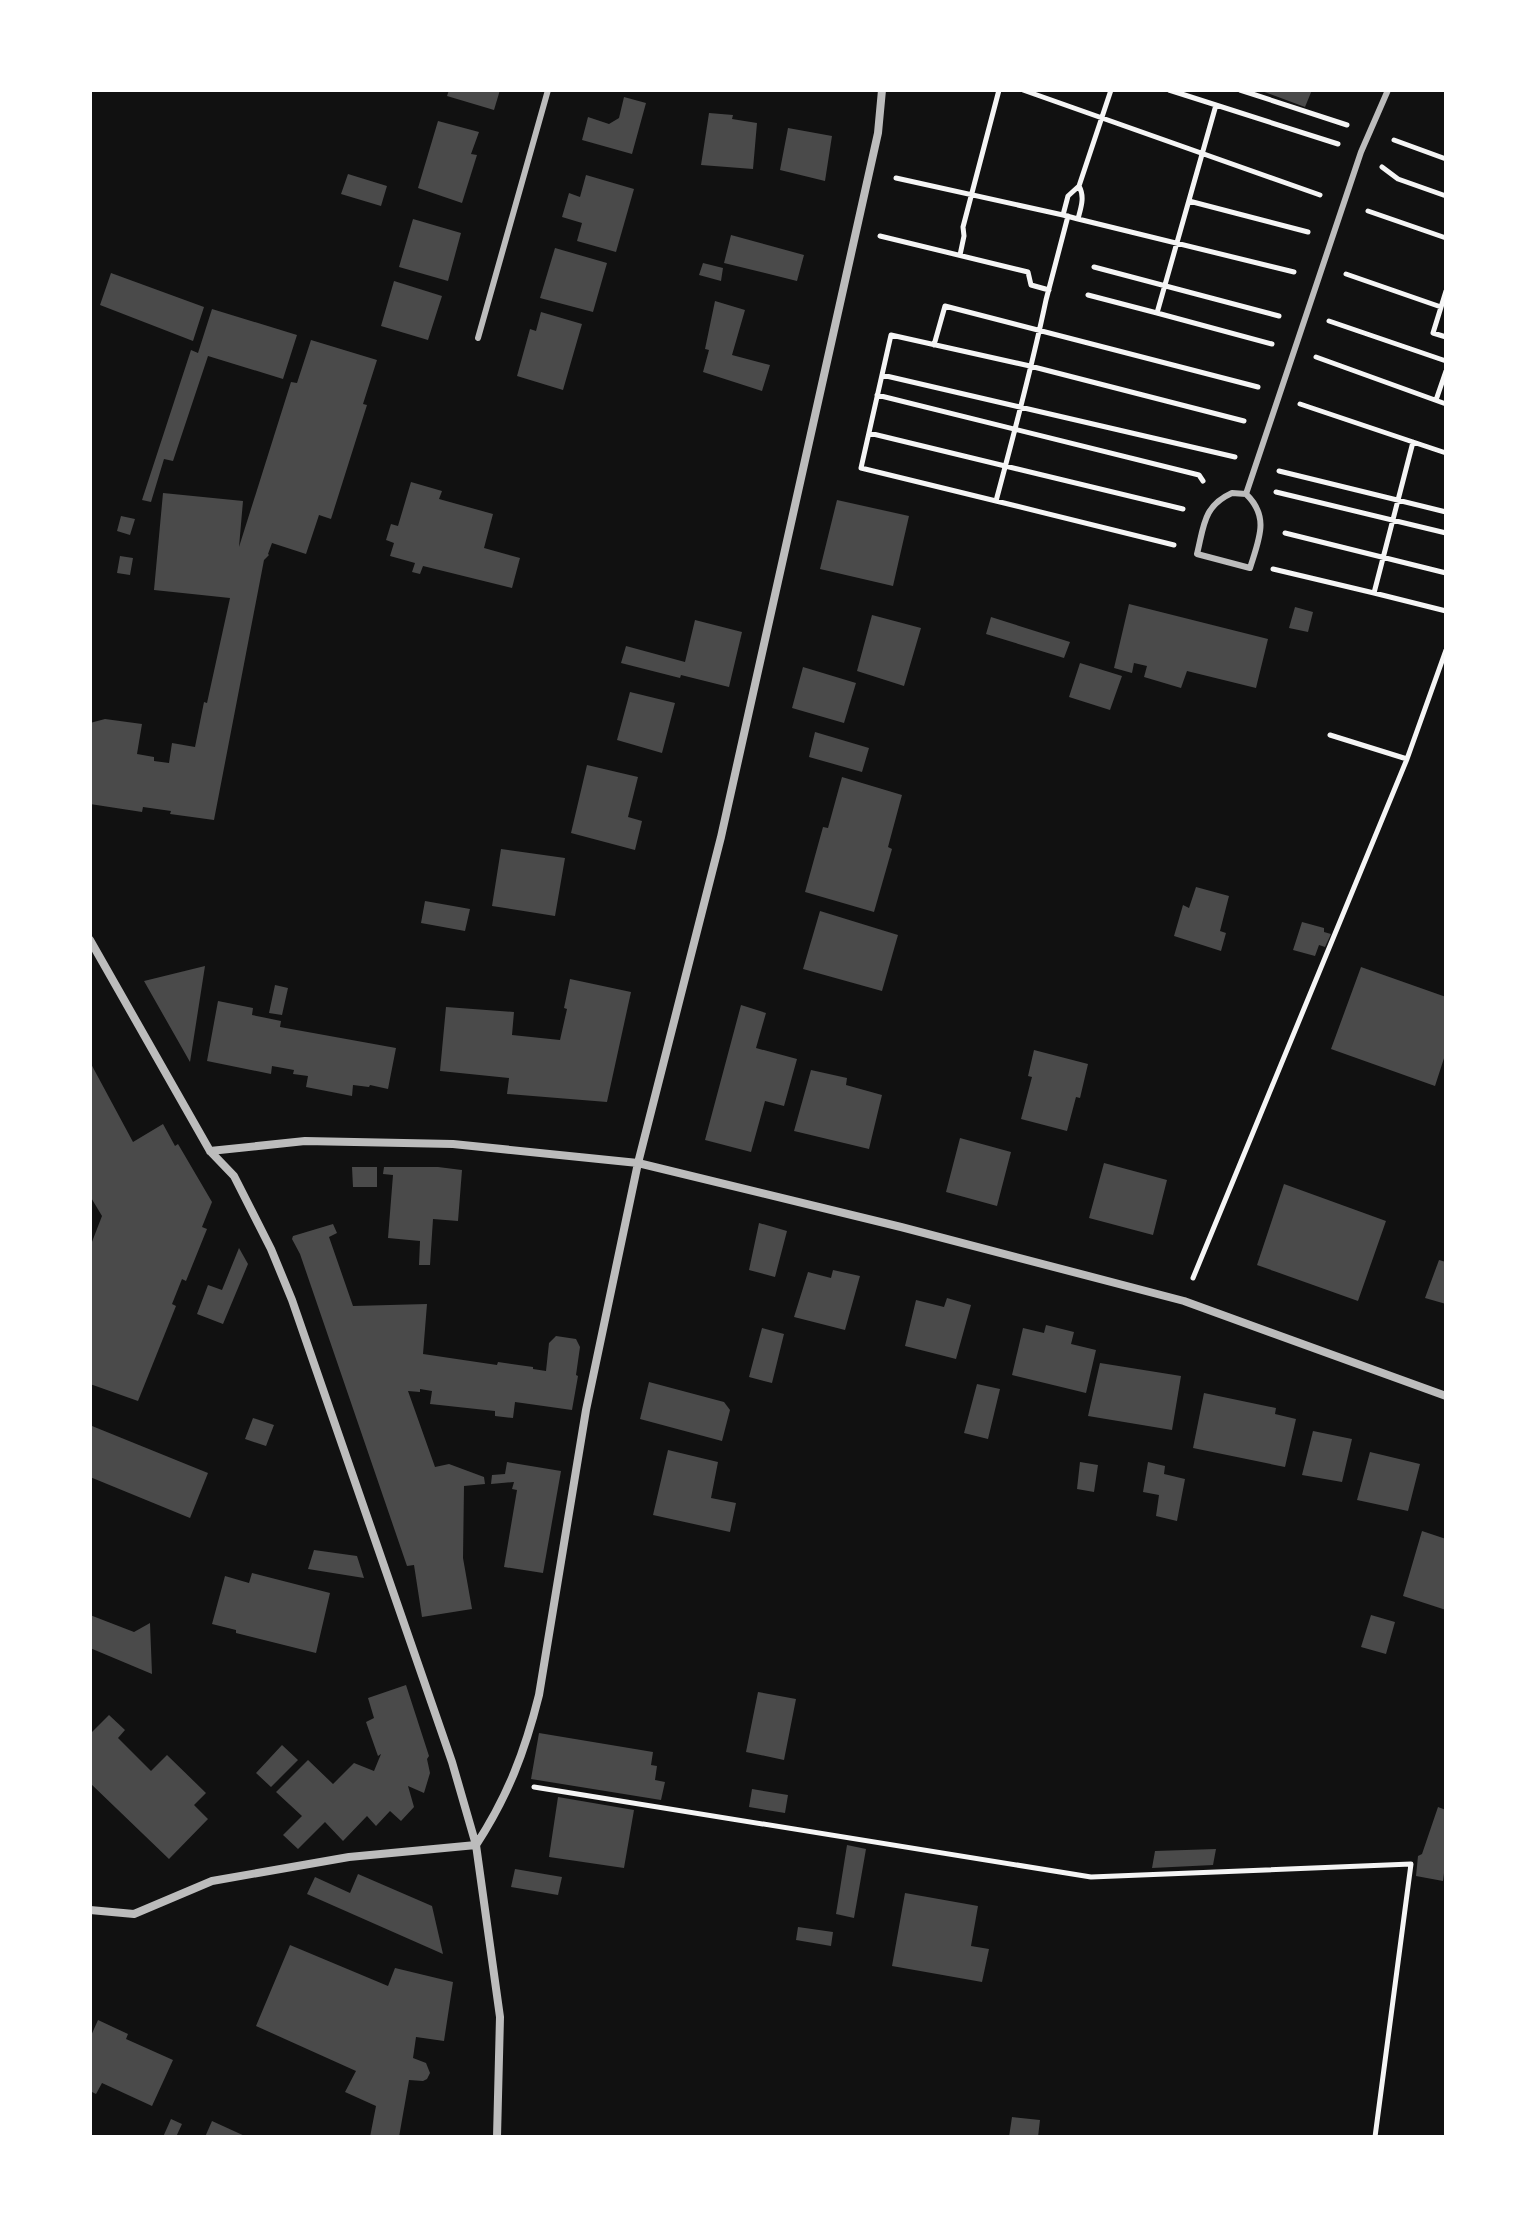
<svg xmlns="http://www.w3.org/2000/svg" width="1536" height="2227" font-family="'Titillium Web',sans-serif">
  <rect width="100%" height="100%" fill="#111"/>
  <path fill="#4a4a4a" d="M449 90H500L494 110 447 96Z
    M1259 90H1312L1305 107Z
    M624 97 646 103 632 154 582 140 588 117 609 124 619 118Z
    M709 113 733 115 732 119 757 123 753 169 701 165Z
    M438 121 479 132 471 154 477 155 462 203 418 188Z
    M788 128 832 136 825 181 780 170Z
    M348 174 387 186 381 206 341 194Z
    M586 175 634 189 616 252 577 241 582 223 562 217 569 193 580 197Z
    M413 219 461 233 448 281 399 267Z
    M731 235 804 255 797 281 724 263Z
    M555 248 607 263 593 312 540 298Z
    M703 263 723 268 721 281 699 275Z
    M111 273 204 307 193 341 100 305Z
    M394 281 442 296 428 340 381 326Z
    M715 301 745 310 732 355 770 365 762 391 703 372 709 350 705 349Z
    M212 309 297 335 283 379 208 356 173 461 164 459 151 502 142 500 191 350 198 353Z
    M541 312 582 324 563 390 517 376 530 329 536 331Z
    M311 340 377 360 363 404 367 405 331 519 319 515 306 554 272 543 268 554 269 555 264 560 214 820 170 814 171 811 143 807 142 812 90 804V723L105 719 142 724 137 754 154 757V761L169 763 172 743 195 747 204 702 207 703 230 598 154 590 163 493 243 501 239 547 291 382 297 383Z
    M411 482 442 491 439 499 493 514 484 548 520 558 512 588 423 566 420 574 412 572 415 563 390 556 394 543 386 540 391 524 398 526Z
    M837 500 909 516 893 586 820 569Z
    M121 516 135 519 130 535 117 531Z
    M120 556 133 558 130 575 117 573Z
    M1129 604 1268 639 1256 688 1187 671 1181 688 1144 677 1147 666 1134 663 1132 673 1114 668Z
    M1295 607 1313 612 1308 632 1289 628Z
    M872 615 921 628 904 686 857 671Z
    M991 617 1070 642 1064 658 986 634Z
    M695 620 742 632 729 687 681 675 680 678 621 663 626 646 685 662Z
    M1080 663 1122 676 1110 710 1069 697Z
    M803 667 856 683 844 723 792 708Z
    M630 692 675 703 662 753 617 740Z
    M815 732 869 748 862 772 809 757Z
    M587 765 638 777 628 817 642 821 635 850 571 833Z
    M842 777 902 795 888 847 892 849 874 912 805 892 823 827 828 828Z
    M501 849 565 858 555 916 492 906Z
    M1196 887 1229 896 1220 931 1226 933 1221 951 1174 936 1183 905 1189 908Z
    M425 901 470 909 465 931 421 923Z
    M820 911 898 935 882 991 803 969Z
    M1302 922 1324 928V932L1331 934 1325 947 1319 945 1315 956 1293 950Z
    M205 966 190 1062 144 981Z
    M1361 967 1446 997V1052L1435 1086 1331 1049Z
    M570 979 631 992 607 1102 507 1094 509 1078 440 1071 446 1007 514 1012 512 1035 560 1040 567 1009 564 1008Z
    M275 985 288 988 282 1015 269 1013Z
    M218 1001 253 1008 252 1015 281 1021 280 1027 396 1048 388 1089 370 1085 369 1087 353 1085 352 1096 306 1087 308 1076 293 1074 294 1070 272 1066 271 1074 207 1061Z
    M741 1005 766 1013 756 1048 797 1059 784 1106 765 1101 751 1152 705 1140Z
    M1034 1050 1088 1064 1080 1098 1076 1097 1067 1131 1021 1119 1032 1077 1028 1076Z
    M90 1062 133 1142 163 1124 175 1146 178 1144 212 1202 202 1227 207 1229 186 1281 182 1279 172 1304 176 1306 138 1401 90 1384V1247L102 1216 90 1196Z
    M811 1070 847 1078 846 1085 882 1095 869 1149 794 1131Z
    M960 1138 1011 1152 997 1206 946 1192Z
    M1104 1163 1167 1180 1153 1235 1089 1218Z
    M352 1167H377V1187H353Z
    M384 1167H438L462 1170 458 1221 433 1219 430 1265H419L420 1241 388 1238 393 1175 383 1174Z
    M1284 1184 1386 1221 1358 1301 1257 1265Z
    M759 1223 787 1231 775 1277 749 1270Z
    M333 1224 337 1233 329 1237 353 1306 427 1304 423 1354 497 1365 498 1362 533 1367V1369L546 1371 549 1343 556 1336 576 1339 580 1347 576 1375 578 1376 572 1410 515 1402 513 1418 495 1416V1411L430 1404 432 1391 420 1389V1392L408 1391 435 1467 449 1464 484 1477 485 1484 464 1486 463 1558 472 1609 422 1617 414 1565 407 1566 300 1254 292 1239 293 1236Z
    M239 1248 248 1264 223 1324 197 1314 208 1285 222 1290Z
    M1439 1260 1446 1262V1304L1425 1298Z
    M833 1270 860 1276 845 1330 794 1317 808 1272 831 1278Z
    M947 1298 971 1305 956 1359 905 1346 916 1300 944 1307Z
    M1046 1325 1074 1332 1071 1344 1096 1350 1086 1393 1012 1375 1023 1328 1044 1333Z
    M762 1328 784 1334 772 1383 749 1377Z
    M1100 1363 1181 1376 1172 1430 1088 1416Z
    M649 1382 724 1402 730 1410 722 1441 640 1419Z
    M977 1384 1000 1389 988 1439 964 1433Z
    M1204 1393 1276 1408 1275 1414 1296 1419 1285 1467 1193 1448Z
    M253 1418 274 1425 266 1446 245 1439Z
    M92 1426 208 1473 190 1518 90 1477Z
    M1313 1431 1352 1439 1342 1482 1302 1475Z
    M668 1450 718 1462 711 1498 736 1503 730 1532 653 1515Z
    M1370 1452 1420 1464 1408 1511 1357 1500Z
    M507 1462 561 1471 543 1573 504 1567 517 1490 512 1489 514 1482 491 1484 492 1475 505 1474Z
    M1080 1462 1098 1465 1094 1492 1077 1489Z
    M1148 1462 1165 1466 1164 1474 1185 1479 1177 1521 1156 1516 1159 1495 1143 1492Z
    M1422 1531 1446 1539V1610L1403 1596Z
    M314 1550 357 1556 364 1578 308 1569Z
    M252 1573 330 1593 316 1653 236 1633V1630L212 1624 225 1576 249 1583Z
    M90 1615 134 1632 150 1623 152 1674 90 1648Z
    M1371 1615 1395 1622 1386 1654 1361 1647Z
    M406 1685 429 1756 427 1759 430 1773 424 1793 408 1786 414 1807 401 1821 390 1811 376 1826 367 1816 343 1841 325 1822 298 1849 283 1835 302 1816 276 1792 308 1760 333 1784 354 1763 374 1771 381 1754 378 1756 366 1722 374 1718 368 1698Z
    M758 1692 796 1699 784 1760 746 1752Z
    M109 1715 125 1730 118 1738 151 1771 167 1755 206 1793 194 1805 208 1819 169 1859 90 1783V1734Z
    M539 1733 653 1752 651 1765 657 1766 655 1780 665 1782 661 1800 531 1779Z
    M282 1745 298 1760 271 1787 256 1773Z
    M752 1789 788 1795 785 1813 749 1807Z
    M558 1797 634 1810 624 1868 549 1857Z
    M1438 1807 1446 1810 1444 1826H1446V1857L1443 1881 1416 1876 1418 1856 1422 1854Z
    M847 1845 866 1849 854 1918 836 1914Z
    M1216 1849 1213 1865 1152 1868 1155 1851Z
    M515 1869 562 1877 558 1895 511 1887Z
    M358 1874 432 1906 443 1954 307 1894 315 1877 350 1893Z
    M905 1893 978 1906 971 1946 989 1949 982 1982 892 1966Z
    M798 1927 833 1932 831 1946 796 1940Z
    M290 1945 388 1986 395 1968 453 1982 444 2041 416 2037 413 2058 426 2063 430 2073 427 2079 423 2081 409 2080 399 2137H370L376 2106 345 2092 356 2071 256 2026Z
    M98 2020 128 2034 126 2039 173 2060 152 2106 102 2083 96 2094 90 2091V2038Z
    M1012 2117 1040 2120 1038 2137H1009Z
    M171 2119 182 2124 176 2137H163Z
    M212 2121 247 2137H205Z"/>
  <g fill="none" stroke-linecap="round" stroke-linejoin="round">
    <path stroke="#f5f5f5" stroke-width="5" d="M1023 90 1320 195
      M1169 90 1338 144
      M1240 90 1347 125
      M1394 140 1446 159
      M1382 167 1398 179 1446 196
      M896 178 1063 215
      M1079 186C1085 197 1081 207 1078 219L1063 215 1068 196 1079 186 1111 90
      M1189 201 1308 232
      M1368 211 1446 238
      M1068 216 1046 300C1032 367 1014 434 996 501L861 468 891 335 1030 366 1244 421
      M1078 219 1294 272
      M880 236 1028 272 1031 285 1049 290
      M960 255 964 236 963 227 999 90
      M1094 267 1279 316
      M1346 274 1441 307
      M1446 291 1433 333 1446 337
      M1088 295 1157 313 1216 105
      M1157 313 1272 344
      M1329 321 1446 361
      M934 345 945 306 1258 387
      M1316 357 1446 404
      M882 375 1235 457
      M877 395 1199 475 1203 481
      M1436 400 1446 371
      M1300 404 1413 442
      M869 433 1183 509
      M1279 471 1446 512
      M1276 492 1446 533
      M996 501 1174 545
      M1285 533 1446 573
      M1273 569 1374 593 1413 442 1446 453
      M1374 593 1446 611
      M1330 735 1407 759
      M1193 1278 1407 759 1446 650
      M534 1787 1091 1877 1411 1864 1375 2137"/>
    <path stroke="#bcbcbc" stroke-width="6" d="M478 338 548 90
      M1232 493 1246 494C1270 517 1259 539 1250 568L1197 554C1204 526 1203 506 1232 493Z
      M1246 494 1361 152 1388 90"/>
    <path stroke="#bcbcbc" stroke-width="8" d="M90 940 210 1151 234 1176 271 1249 292 1300 452 1762 476 1845 500 2017 497 2137
      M210 1151 305 1141 453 1144 638 1163 901 1227 1184 1301 1446 1396
      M476 1845C508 1796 525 1751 539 1695L586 1410 638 1163 721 837 878 133 882 90
      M90 1910 134 1914 212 1881 349 1857 476 1845"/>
  </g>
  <rect width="1536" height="2227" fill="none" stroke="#ffffff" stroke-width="184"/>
</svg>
